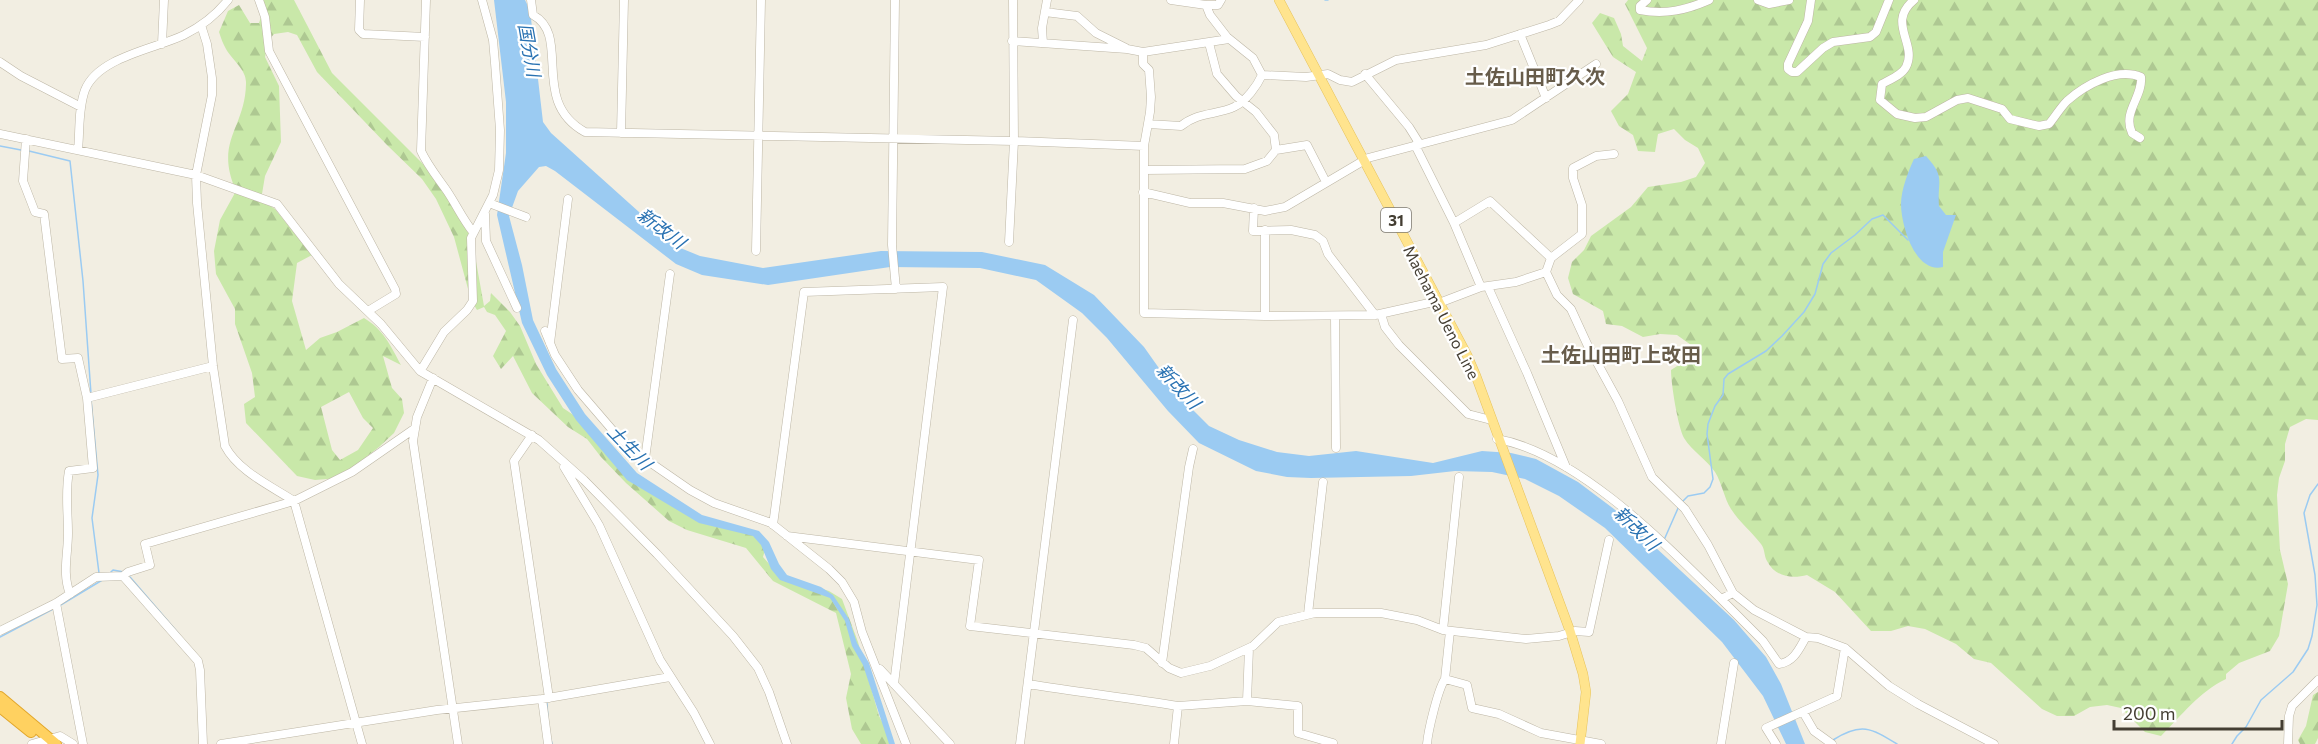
<svg xmlns="http://www.w3.org/2000/svg" width="2318" height="744" font-family="Commissioner,'Noto Sans JP',sans-serif">
  <defs>
    <pattern id="forest-firs" width="22" height="20" patternUnits="userSpaceOnUse" patternTransform="scale(1.5)"><rect width="22" height="20" fill="#c9e8a9"/><path d="M5 1l3.5 6h-7zM16 11l3.5 6h-7z" fill="#aec892"/></pattern>
  </defs>
  <rect width="100%" height="100%" fill="#f2eee2"/>
  <path fill="url(#forest-firs)" fill-rule="evenodd" d="M260 0H294L332 73 423 164 443 190 472 239 484 306 490 301 491 293 510 312 520 326 536 364 563 408 584 422 629 475 670 505 751 534 766 546 763 557 779 575 829 591 842 599 858 642 879 716 894 744H861L852 729 846 698 851 674 836 613 773 581 746 548 687 530 669 521 626 483 601 457 587 439 568 427 532 393 513 356 501 369 493 356 506 331 495 315 487 312 484 307 477 310 471 300 454 237 436 199 422 179 387 145 317 72 297 35 288 32 274 34 268 41 265 57 279 86 281 142 265 176 261 200 275 209 312 255 297 263 292 301 306 350 320 338 337 332 364 318C383 329 391 346 401 365L383 356 392 388 402 399 404 413 394 433 379 447 339 478 315 480 297 476 246 423 244 404 255 397 252 373 235 324V309L216 274 214 251 220 220 236 191C214 141 245 129 246 84 247 70 233 61 226 49 223 44 221 38 219 32L228 11 239 5 250 23H259L263 11ZM349 392 363 418 373 428 358 450 340 460 332 450 321 407Z
    M1628 0H2318V420L2306 419 2290 427 2285 444V461L2279 478 2277 495 2280 550 2288 584 2279 636 2270 651 2239 663 2226 674V679C2199 692 2182 715 2161 736L2145 732 2121 708 2107 705 2090 707 2074 716H2057L2042 709 1991 663 1974 659 1956 644 1925 629 1908 626 1891 631H1871L1835 592 1807 575C1792 579 1775 577 1767 561 1764 556 1765 549 1761 544 1752 532 1740 523 1731 509 1724 498 1722 483 1715 472 1706 459 1692 451 1684 438 1678 427 1671 384 1671 370L1685 361 1691 345 1677 335 1660 334 1643 337 1622 326 1606 324 1603 311 1573 294 1568 278 1572 262 1584 250 1591 236 1631 207 1648 187 1681 182 1696 177 1705 163 1698 148 1685 140 1674 129 1658 134 1655 152 1638 151 1633 135 1619 126 1611 111 1628 94 1636 72 1613 57 1592 23 1600 13 1614 18 1621 34 1623 46 1642 61 1647 48 1625 4Z
    M2318 692V738L2315 744H2300L2298 740 2306 726 2313 695Z"/>
  <path fill="#9bcbf2" d="M494 0H525L530 10 543 122 551 133 678 247 700 256 763 268 881 251 982 252 1045 265 1094 295 1144 347 1178 395 1209 426 1239 440 1277 452 1309 456 1356 451 1433 463 1482 451 1511 453 1536 459 1578 482 1614 509 1734 620 1766 657 1781 684 1805 744H1786L1763 696 1722 642 1605 528 1559 496 1525 479 1492 472 1455 471 1411 476 1311 478 1287 477 1256 471 1199 443 1168 411 1107 338 1082 313 1036 280 980 268 890 267 768 285 702 275 676 264 555 171 546 166 539 167 518 191 509 216 522 265 533 320 556 369 585 414 637 473 702 515 759 531 769 542 779 564 787 575 821 587 833 595 849 619 857 643 869 663 895 744H889L863 665 852 646 845 621 830 598 780 580 771 569 761 545 753 536 699 523 627 480 576 420 547 375 522 323 497 215 506 153V102Z
    M1926 156C1946 178 1937 180 1939 206L1946 215H1956L1943 252V267C1915 274 1901 225 1901 204 1901 190 1908 172 1914 159Z"/>
  <g fill="none" stroke-linecap="round" stroke-linejoin="round">
    <path stroke="#9bcbf2" stroke-width="1.5" d="M1325 0H1328
      M0 146 21 150
      M29 151 70 161 83 281 91 394
      M91 399 98 475 92 518 99 573
      M1682 502 1688 496 1704 493 1710 487 1713 479 1707 434 1708 424 1715 406 1723 395 1724 379 1728 374 1766 351 1782 336 1804 312 1815 294 1823 264 1831 253 1855 235 1872 219 1883 215 1908 240
      M1664 540 1679 506
      M109 574 113 570 124 572
      M130 577 179 634
      M59 606 104 579
      M0 637 55 608
      M547 703 548 719
      M551 739 552 744
      M1833 740C1861 722 1871 728 1897 744
      M2232 744 2237 736 2246 727 2261 700 2293 672 2308 649 2312 636 2317 605 2315 575 2304 513 2310 495 2318 484"/>
    <defs>
      <path id="minor" d="M259 0 265 17 269 51 395 289 396 294 368 311
        M360 0 359 30 363 34 425 37
        M426 0 421 151C428 166 438 178 447 191 457 206 462 218 473 232
        M531 0 533 15C572 36 529 101 585 132L1014 141 1144 146
        M895 0 892 245 896 289
        M1171 0 1206 5
        M1221 0 1218 5H1206L1210 15 1227 37 1253 58 1262 75 1306 77 1328 74 1340 80 1352 82 1396 60 1486 45 1549 25 1559 21 1579 0
        M1647 0 1640 6V10C1665 15 1686 10 1709 0
        M1758 0 1769 4 1789 0
        M1811 0 1808 21 1788 64V69L1792 72H1797L1823 48 1833 42 1870 37 1876 32 1889 0
        M1914 0C1886 23 1918 44 1906 67 1902 75 1889 80 1882 84L1880 100 1897 114 1915 118 1926 117 1957 100 1968 98 2002 109 2010 119 2039 126 2049 124C2055 117 2060 108 2067 101 2085 85 2117 67 2141 77 2143 97 2122 112 2132 133L2140 138
        M1045 12 1077 16 1096 33 1126 48
        M201 25 207 44 212 78V95L196 175 197 203 213 366 225 446C238 471 271 486 294 501L362 744
        M1520 34 1546 98
        M1012 41 1127 49 1143 52 1229 39
        M1043 43 1042 28 1047 0
        M1209 43 1217 74 1236 96 1256 112 1274 135 1276 150 1307 145 1326 182
        M162 44 164 0
        M1143 52V64L1149 70 1151 97 1150 112 1144 146V313L1265 316 1375 315 1438 301
        M0 62 21 76 81 107
        M1365 74 1409 127 1419 143
        M1148 124 1181 126C1197 112 1217 115 1234 107 1246 101 1257 86 1262 75
        M621 133 624 0
        M0 134 196 175 277 204 339 284 381 324 420 371 539 440 584 480 657 554 733 636 758 668 769 692 787 744
        M26 139 23 181 35 212 44 214 62 359 78 358 87 398 93 468 69 471C65 492 68 512 68 533 68 555 62 573 70 594
        M1415 145 1454 223 1481 287
        M78 150C80 131 78 109 85 90 98 57 155 49 184 35 200 27 217 14 228 0
        M1144 170 1245 169 1267 161 1276 150
        M1143 192 1190 203H1223L1265 211 1285 207 1368 158 1512 120 1596 64
        M489 203 526 217
        M1254 208 1253 231 1291 230 1315 235 1323 241 1328 254 1375 315
        M485 214 486 241 517 308
        M1454 223 1490 201 1551 258 1546 272 1557 295 1571 309 1588 346 1618 401 1652 477 1685 509 1708 545 1733 593 1754 610 1806 637 1818 638 1845 648 1889 686 1918 704 1994 744
        M1265 230V316
        M1009 242 1014 141 1013 0
        M756 251 761 0
        M1551 258 1582 234V205L1573 178V168L1596 156 1614 154
        M1488 287 1527 373 1566 467
        M1439 303 1481 287 1516 282 1546 272
        M1381 314 1385 327 1399 345 1468 414 1491 420
        M1335 316 1336 448
        M545 331 555 355 578 390 615 433 635 452 690 490 714 503 771 523 829 569 842 582 854 602 862 632 906 744
        M550 343 568 199
        M421 370 444 332 467 310 473 301 471 238 493 195 499 170 500 130 495 63 493 40 482 0
        M433 378 417 417 413 441 458 744
        M87 398 213 366
        M532 435 514 461 549 698
        M1497 439C1577 453 1665 544 1721 599L1733 593
        M645 459 670 274
        M564 467 599 525 660 660 694 713 710 744
        M773 525 804 292 943 287 894 684
        M787 536 979 560 970 626 1134 645 1146 648 1169 668 1181 673 1210 666 1253 646 1278 622 1315 613H1381L1417 620 1443 630 1526 639 1559 636 1575 631 1589 632 1609 540
        M123 576 128 572 150 565 145 544 294 501 352 472 414 429
        M1721 599 1763 641 1779 664C1794 662 1799 649 1806 637
        M56 603 83 744
        M1308 614 1323 482
        M1443 630 1459 477
        M0 631 56 603 96 577 123 576 198 661 200 670 203 744
        M1450 631 1445 679 1467 685 1472 708 1499 714 1541 733 1601 744
        M1162 663 1189 467 1193 449
        M880 669 950 744
        M1028 684C1078 692 1128 698 1178 706
        M542 699 548 744
        M1247 701 1298 706V733L1333 743
        M1803 712 1814 731 1832 744
        M32 744 60 736 73 744
        M221 744 437 710 542 699 670 677
        M1020 744 1073 320
        M1174 744 1178 706 1247 701 1249 648
        M1427 744C1428 731 1438 689 1445 679
        M1721 744 1734 663
        M1776 744 1766 728 1837 696 1845 648
        M2288 744 2289 716 2292 706 2318 680"/>
      <path id="major" d="M1279 0 1467 355 1476 376 1570 631 1583 674 1586 692 1580 744"/>
      <path id="highway" d="M0 697 56 744
        M0 707 31 732"/>
    </defs>
    <use href="#minor" stroke="#bdb6a5" stroke-width="9"/>
    <use href="#major" stroke="#e7c35b" stroke-width="10"/>
    <use href="#highway" stroke="#e2a72c" stroke-width="12"/>
    <use href="#minor" stroke="#fff" stroke-width="8"/>
    <use href="#major" stroke="#ffe48e" stroke-width="9"/>
    <use href="#highway" stroke="#ffd160" stroke-width="10"/>
  </g>
  <g text-anchor="middle" dominant-baseline="central" stroke-width="4.5" stroke-linejoin="round" paint-order="stroke">
    <rect fill="#fff" stroke="#7c7870" stroke-width="1.5" x="1381" y="208" width="30" height="24" rx="4.5"/>
    <g font-size="15" font-weight="bold" fill="#443e33">
      <text x="1396" y="220">31</text>
    </g>
    <g font-size="16" fill="#443e33" stroke="#fff">
      <text transform="translate(1442 312) rotate(63)">Maehama Ueno Line</text>
    </g>
    <g font-size="18" font-style="italic" fill="#2972b2" stroke="#fff">
      <text transform="translate(530 50) rotate(80)">国分川</text>
      <text transform="translate(662 228) rotate(37)">新改川</text>
      <text transform="translate(1179 386) rotate(47)">新改川</text>
      <text transform="translate(630 447) rotate(46)">土生川</text>
      <text transform="translate(1637 528) rotate(44)">新改川</text>
    </g>
    <g font-size="20" font-weight="bold" fill="#675c4a" stroke="#fff">
      <text x="1535" y="76">土佐山田町久次</text>
      <text x="1621" y="354">土佐山田町上改田</text>
    </g>
  </g>
  <path d="M2114 720v9h168v-9" fill="none" stroke="#443e33" stroke-width="3"/>
  <text x="2123" y="720" font-size="18" fill="#443e33" stroke="#ffffff" stroke-width="4.5" paint-order="stroke">200 m</text>
</svg>
